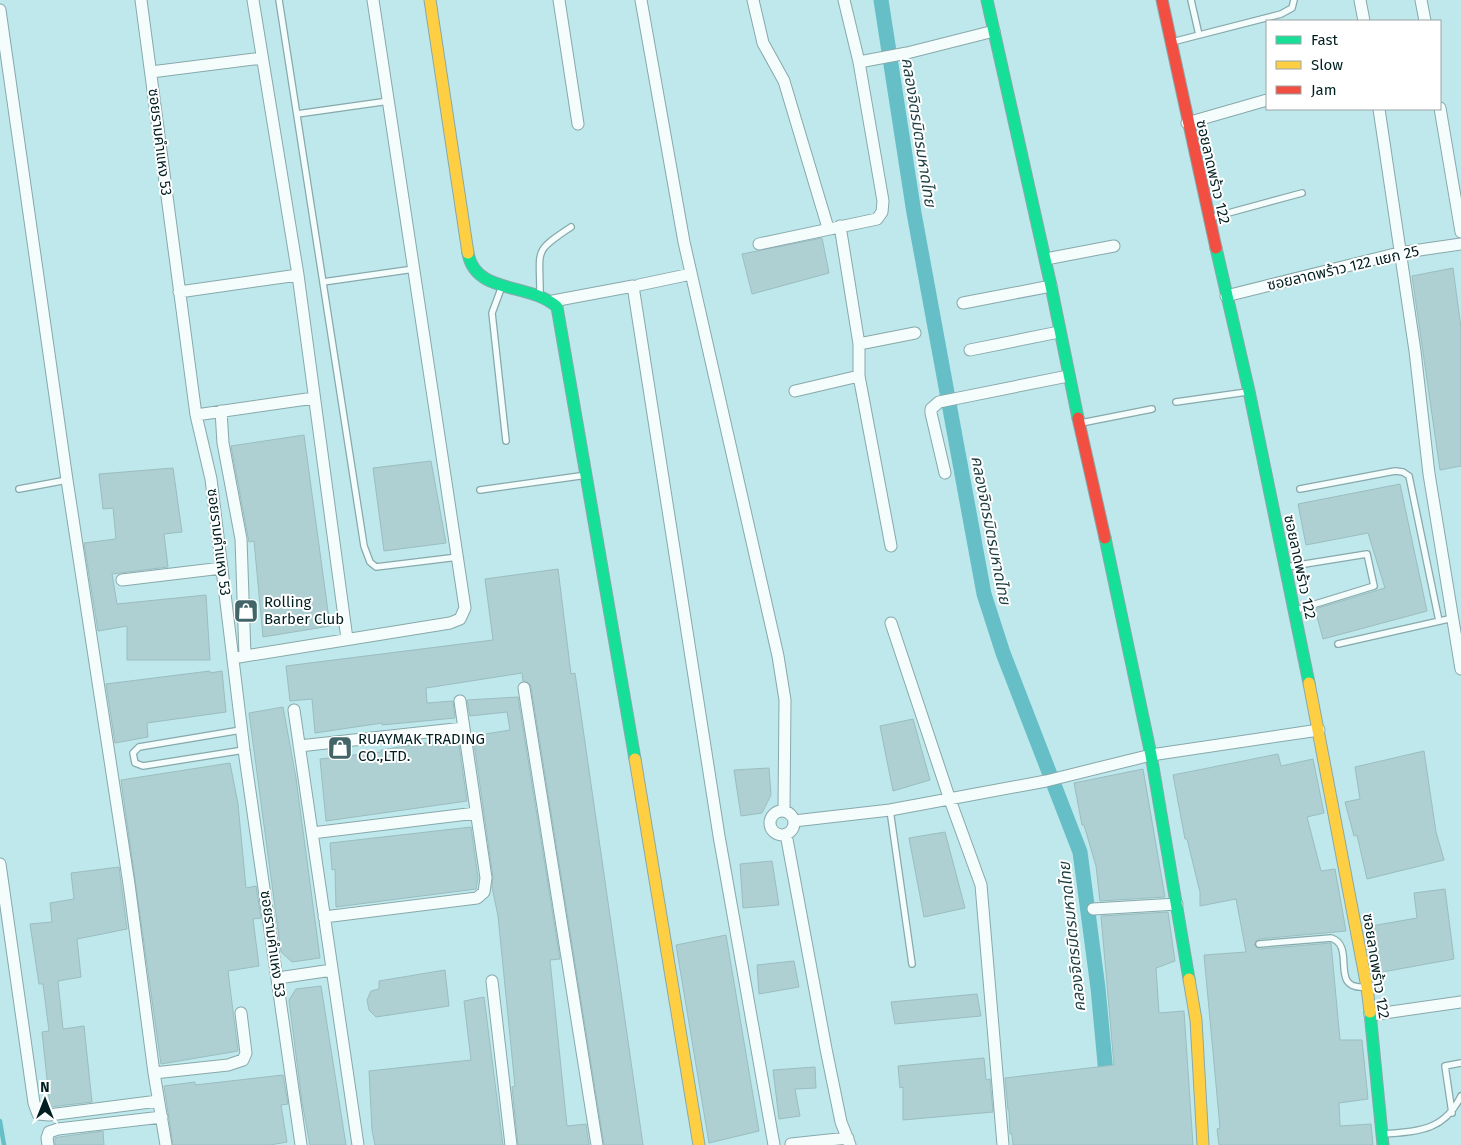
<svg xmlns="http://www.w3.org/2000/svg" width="1461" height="1145" font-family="'Fira Sans','Noto Sans Thai',sans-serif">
  <rect width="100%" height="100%" fill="#bee8eb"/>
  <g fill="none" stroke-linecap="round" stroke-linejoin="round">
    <path stroke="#66bfc7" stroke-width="4.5" d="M0 1121 4 1145"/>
    <path stroke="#66bfc7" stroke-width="15" d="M881 0 914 213 984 594 1003 653 1080 852 1098 988 1107 1085"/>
  </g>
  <path fill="#afd0d3" stroke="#9bbdc0" d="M822 238 829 273 752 294 742 254Z
    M1453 268 1461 328V466L1440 470 1412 276Z
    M304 435 330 626 263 637 254 541 249 542 231 446Z
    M431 461 446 543 384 551 373 468Z
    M173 468 182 532 164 534 168 567 112 574 117 604 206 595 210 660H127V626L98 631 84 543 116 539 113 508 103 509 99 474Z
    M1400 484 1427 611 1323 639 1315 609 1385 588 1368 533 1306 545 1298 504Z
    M558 569 571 674 575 673 643 1145H604L531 687 529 683 523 681 522 673 426 688 427 703 453 701 455 718 382 725V723L315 733 312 699 290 701 286 666 493 640 485 579Z
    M210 671V673L222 671 226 712 147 723 148 737 115 743 106 684Z
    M518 697 560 959 550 960 567 1126 586 1124 589 1145H518L512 1087 515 1086 498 916 492 887 493 877 473 736 510 730 507 712 470 716 467 700Z
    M283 707 296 778 320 958 292 962 281 952 249 713Z
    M913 719 930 780 893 791 880 726Z
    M458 738 467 801 326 821 320 759 381 752V750Z
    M1424 751 1436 832 1444 860 1367 879 1357 835 1354 836 1345 802 1360 799 1355 767Z
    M1278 754 1281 766 1313 759 1324 813 1307 817 1321 871 1335 869 1346 931 1259 939 1254 945 1259 949 1331 943 1340 1040H1362L1368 1099 1339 1103 1340 1126 1371 1124 1373 1145H1219L1217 1129 1220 1128 1204 955 1246 952 1236 899 1200 906V892L1187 839H1185L1173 775Z
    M230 763 238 804 246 888 256 886 261 918 253 919 259 966 228 971 238 1051 161 1064 121 780Z
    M769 768 771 795 762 813 741 816 734 770Z
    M1143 769 1165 897 1100 901 1096 866 1084 825H1082L1074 783Z
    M471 827 478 878 476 889 336 907 335 869 332 870 330 843Z
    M945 832 965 908 924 917 909 838Z
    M772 861 779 905 743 908 740 864Z
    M119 867 127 929 77 939 81 977 58 981 63 1029 84 1026 92 1102 50 1107 42 1032 49 1031 43 984H39L30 924 52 922 50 903 74 899 71 873Z
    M1445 889 1454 959 1377 973 1371 926 1417 918 1414 893Z
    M1168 912 1175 961 1156 968 1159 1013 1184 1011 1193 1145H1013L1012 1134H1010L1009 1110H1008L1005 1078 1114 1065 1101 916Z
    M726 935 759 1131 709 1143 676 945Z
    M794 961 799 987 759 994 757 965Z
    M445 970 449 1006 376 1017 369 1010 367 1000 371 991 379 989V981Z
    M321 986 346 1145H310L302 1102 289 1000 296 989Z
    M977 994 981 1016 895 1024 891 1002Z
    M484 997 503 1145H375L372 1130 369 1071 471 1060 464 1001Z
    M984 1058 986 1080 990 1079 993 1112 903 1120V1087L900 1088 898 1066Z
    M815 1067 816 1088 795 1089 800 1116 779 1119 773 1070Z
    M283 1075 288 1104 281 1105 287 1142 270 1145H173L164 1086 195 1082V1085Z
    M103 1131 104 1145H55V1138L59 1137Z"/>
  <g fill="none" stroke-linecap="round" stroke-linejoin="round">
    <defs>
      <path id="lane" d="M279 0 364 546 370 562 376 567 458 557
        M1191 0 1199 35
        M1172 42 1281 14 1292 8 1294 0
        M297 114 389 101
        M1210 218 1302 193
        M323 282 414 269
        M502 286 492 313 506 441
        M540 293C540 249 533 252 571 227
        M1176 402 1247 392
        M1081 423 1152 409
        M19 489 67 480
        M1300 489 1395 471 1403 472 1409 476 1439 621
        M480 490 587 475
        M1286 567 1367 554 1374 586 1296 610
        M1338 644 1453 618
        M241 730 139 747 133 753 135 763 143 766 244 750
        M890 810 912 964
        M1259 944 1331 938C1357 946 1328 990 1365 987
        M1452 1113 1445 1066 1461 1063
        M1384 1134C1419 1131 1444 1131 1461 1096"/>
      <path id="street" d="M141 0 196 415 211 479 244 750 301 1145
        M253 0 298 275 347 639
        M559 0 578 124
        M641 0 684 242 778 656 785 700 784 811
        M753 0 763 43 784 81 828 228
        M1360 0 1364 21
        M1421 0 1425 21
        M0 10 67 480 129 884 154 1073 166 1145
        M859 62 907 53 994 31
        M151 72 262 58
        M1440 108 1461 232
        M1379 109 1415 351 1429 474 1461 669
        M1187 123 1267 100
        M840 226 859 344V376L891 546
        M759 244 877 219 882 212 883 201 859 62 844 0
        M1046 259 1114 246
        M639 285 691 274
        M179 292 298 275
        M1226 296 1399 253 1461 244
        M553 301 633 286 719 836 774 1145
        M963 303 1051 286
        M859 344 915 333
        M970 350 1059 332
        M795 391 859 376
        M221 411 223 443 241 539 245 656
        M196 415 314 398
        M945 473 931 413V409L939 402 1068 376
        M122 580 222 568
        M891 623 949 797 981 885 1003 1145
        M233 658 450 623 460 619 465 608 373 0
        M524 688 597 1145
        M294 710 358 1145
        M299 746 464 728
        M770 823a12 12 0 1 1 24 0a12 12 0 1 1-24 0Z
        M794 821 890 810 1046 781 1151 755 1319 730
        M312 833 476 813
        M786 834 826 1049 841 1122 850 1145
        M0 864 34 1103 38 1114 49 1115 158 1101
        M1093 909 1177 904
        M324 917 477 898 484 892 486 878 460 701
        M278 978 332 970
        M492 981 511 1145
        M1370 1015 1461 1002
        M154 1073 228 1065 243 1060 246 1053 241 1013
        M791 1144 848 1138
        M48 1145 47 1138 49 1132 58 1129 162 1117"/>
      <path id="fast" d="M987 0 1051 286 1078 418
        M1216 248 1249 391 1309 683
        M468 253C475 295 530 282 557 307L635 759
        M1105 538 1151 755 1189 979
        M1370 1012 1383 1145"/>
      <path id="slow" d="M430 0 468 253
        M1309 683 1367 987 1370 1012
        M635 759 699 1145
        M1189 979 1196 1020 1203 1145"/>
      <path id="jam" d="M1162 0 1216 248
        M1078 418 1105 538"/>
    </defs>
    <use href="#lane" stroke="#87a9ab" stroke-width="8"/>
    <use href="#street" stroke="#87a9ab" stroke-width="13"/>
    <use href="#fast" stroke="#87a9ab" stroke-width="13"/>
    <use href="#slow" stroke="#87a9ab" stroke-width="13"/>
    <use href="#jam" stroke="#87a9ab" stroke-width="13"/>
    <use href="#lane" stroke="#f5fcfc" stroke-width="5.5"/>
    <use href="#street" stroke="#f5fcfc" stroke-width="11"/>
    <use href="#fast" stroke="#16e098" stroke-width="11"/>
    <use href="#slow" stroke="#ffcf43" stroke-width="11"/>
    <use href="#jam" stroke="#f24e42" stroke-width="11"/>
  </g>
  <defs>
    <symbol id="shop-square" viewBox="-11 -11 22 22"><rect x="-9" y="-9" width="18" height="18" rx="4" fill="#426568" stroke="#fff"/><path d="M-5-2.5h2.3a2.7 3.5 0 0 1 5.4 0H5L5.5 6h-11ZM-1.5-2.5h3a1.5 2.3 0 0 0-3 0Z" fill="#fff"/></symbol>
  </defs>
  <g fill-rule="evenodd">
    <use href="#shop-square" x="232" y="597" width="28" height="28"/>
    <use href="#shop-square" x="326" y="734" width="28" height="28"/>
  </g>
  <g text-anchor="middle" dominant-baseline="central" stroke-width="4" stroke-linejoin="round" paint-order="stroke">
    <g font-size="15" fill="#001f21" stroke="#fff">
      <text transform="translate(160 142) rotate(83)">ซอยรามคำแหง 53</text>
      <text transform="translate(1213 172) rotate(77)">ซอยลาดพร้าว 122</text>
      <text transform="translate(1343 268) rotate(-13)">ซอยลาดพร้าว 122 แยก 25</text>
      <text transform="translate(219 542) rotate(83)">ซอยรามคำแหง 53</text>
      <text transform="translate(1300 567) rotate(78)">ซอยลาดพร้าว 122</text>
      <text transform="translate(273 944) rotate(82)">ซอยรามคำแหง 53</text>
      <text transform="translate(1376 966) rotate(81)">ซอยลาดพร้าว 122</text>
    </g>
    <g font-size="15" fill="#001f21" stroke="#fff" text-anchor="start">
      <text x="264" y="602">Rolling<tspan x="264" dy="17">Barber Club</tspan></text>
      <text x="358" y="739">RUAYMAK TRADING<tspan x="358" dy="17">CO.,LTD.</tspan></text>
    </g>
    <g font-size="16" font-style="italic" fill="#1e3f42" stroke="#fff">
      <text transform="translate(919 132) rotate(81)">คลองจิตรมิตรมหาดไทย</text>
      <text transform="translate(991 530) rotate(79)">คลองจิตรมิตรมหาดไทย</text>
      <text transform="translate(1072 937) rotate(-96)">คลองจิตรมิตรมหาดไทย</text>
    </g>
  </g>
  <rect x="1266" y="20" width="175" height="90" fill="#ffffff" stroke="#99a5a6"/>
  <rect x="1276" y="36" width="25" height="8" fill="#16e098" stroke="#99a5a6"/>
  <text x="1311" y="45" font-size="15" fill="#001f21">Fast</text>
  <rect x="1276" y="61" width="25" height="8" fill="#ffcf43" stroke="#99a5a6"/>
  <text x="1311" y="70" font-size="15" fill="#001f21">Slow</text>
  <rect x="1276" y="86" width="25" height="8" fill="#f24e42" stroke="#99a5a6"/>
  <text x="1311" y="95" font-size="15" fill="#001f21">Jam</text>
  <g transform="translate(45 1100)" stroke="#ffffff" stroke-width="4" paint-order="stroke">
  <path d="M0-4L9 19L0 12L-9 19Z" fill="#001f21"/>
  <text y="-8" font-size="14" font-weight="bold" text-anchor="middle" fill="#001f21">N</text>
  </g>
</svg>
